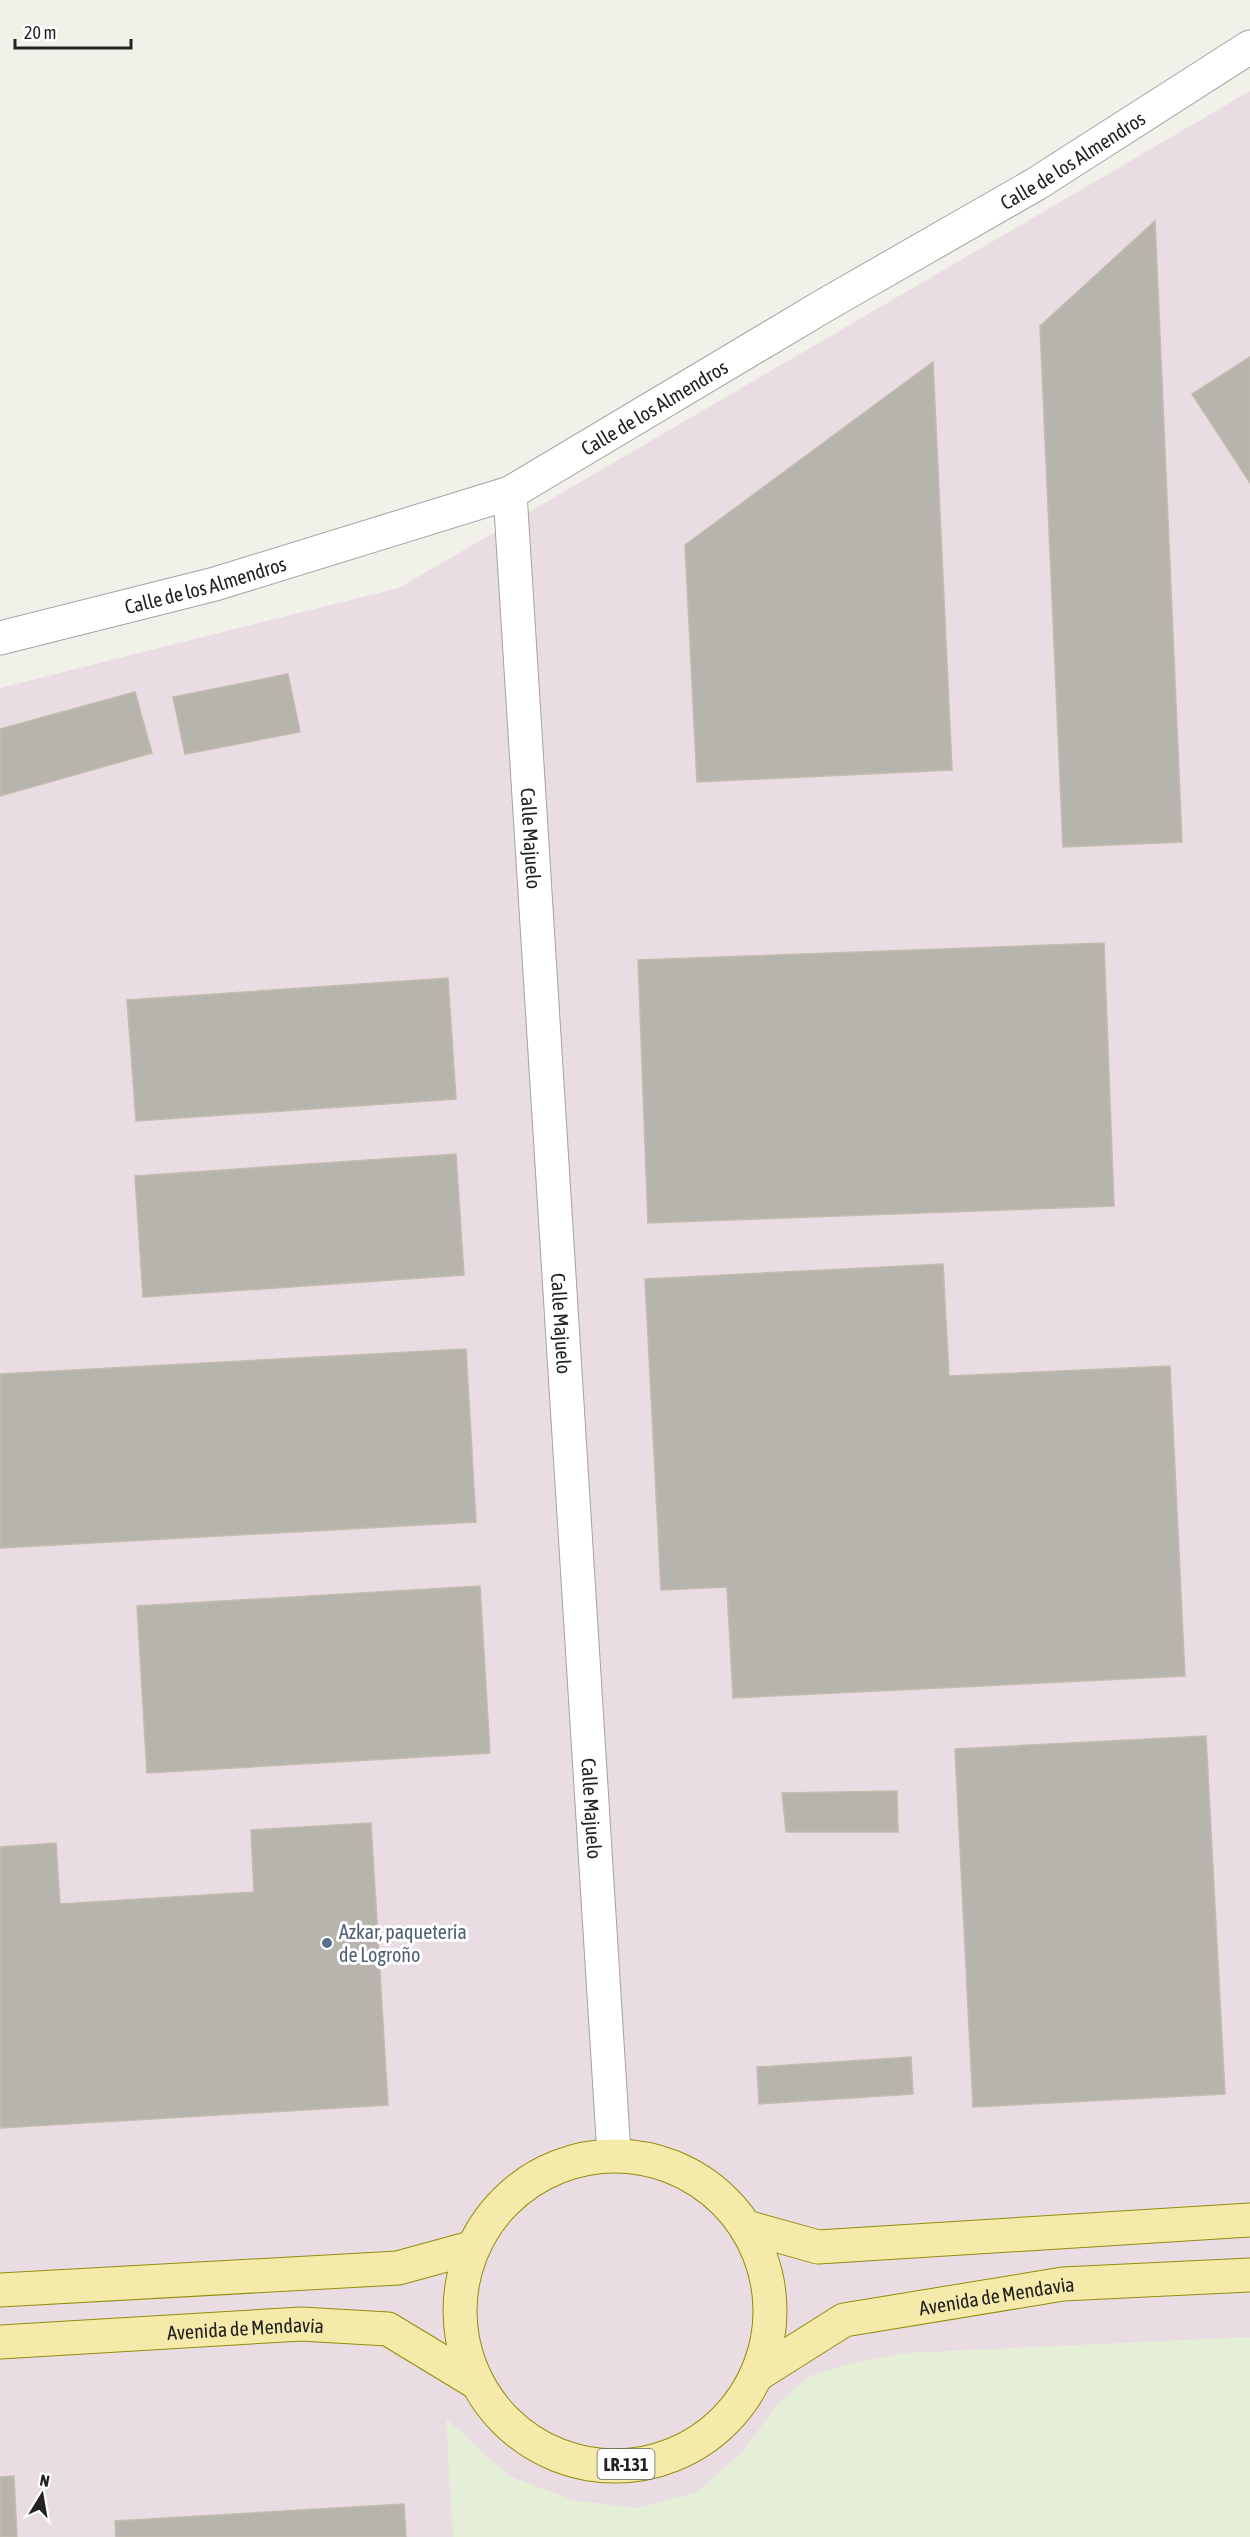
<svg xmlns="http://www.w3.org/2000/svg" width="1250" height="2537" font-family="'Asap Condensed',sans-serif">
  <rect width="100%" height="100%" fill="#f1f1e9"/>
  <path fill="#eadce3" d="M1250 91V2537H0V688L399 588Z"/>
  <path fill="#e5eed7" d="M1250 2337V2537H453L446 2418 509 2476 573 2500 637 2508 697 2492 743 2451 777 2405 809 2376 849 2364 904 2353Z"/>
  <path fill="#b6b4ac" stroke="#c2bcad" stroke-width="1.5" d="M1155 221 1182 842 1063 847 1040 326Z
    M1250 357V483L1192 394Z
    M933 362 952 770 697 782 685 545Z
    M288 674 300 732 185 754 173 697Z
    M135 692 152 753 0 796V729Z
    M1104 943 1114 1206 648 1223 638 960Z
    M448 978 456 1099 136 1121 127 1000Z
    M456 1154 464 1275 143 1297 135 1176Z
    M943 1264 949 1376 1170 1366 1185 1676 733 1698 727 1587 661 1590 645 1279Z
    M466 1349 476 1522 0 1548V1374Z
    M480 1586 490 1753 147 1773 137 1606Z
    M1206 1736 1225 2094 973 2107 955 1749Z
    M897 1791 898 1832H786L782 1793Z
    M371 1823 388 2105 0 2128V1847L56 1843 60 1904 254 1892 251 1830Z
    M911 2057 913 2094 759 2104 757 2067Z
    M14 2476 17 2537H0V2477Z
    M404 2504 406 2537H116L115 2521Z"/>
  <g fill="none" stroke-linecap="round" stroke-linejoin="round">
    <defs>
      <g id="minor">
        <path id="s1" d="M510 493 614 2154"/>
        <path id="s2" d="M0 638 215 584 510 493 825 305 1036 184 1250 47"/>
      </g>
      <g id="major">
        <circle cx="615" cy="2311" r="155"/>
        <path d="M750 2228 818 2247 1250 2220"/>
        <path d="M0 2290 398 2268 471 2248"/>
        <path id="s3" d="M0 2342 301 2324 388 2329 477 2383"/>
        <path id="s4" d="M760 2373 844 2320 1063 2284 1250 2275"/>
      </g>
    </defs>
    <use href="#minor" stroke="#a3a3a3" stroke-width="35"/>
    <use href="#major" stroke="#938d0c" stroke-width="35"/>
    <use href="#minor" stroke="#fff" stroke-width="33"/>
    <use href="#major" stroke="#f5eaaa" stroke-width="33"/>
  </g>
  <circle fill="#5c6f8a" stroke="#fff" stroke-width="2" cx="327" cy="1943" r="6"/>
  <g text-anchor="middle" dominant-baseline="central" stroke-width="6" stroke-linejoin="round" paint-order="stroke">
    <rect fill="#fff" stroke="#646464" stroke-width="1.5" x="597.5" y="2449" width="57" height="30" rx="4.5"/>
    <g font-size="18" font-weight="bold" fill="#222">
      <text x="626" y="2464">LR-131</text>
    </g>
    <g font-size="20" fill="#222" stroke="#fff">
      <text stroke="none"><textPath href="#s2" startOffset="1184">Calle de los Almendros</textPath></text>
      <text stroke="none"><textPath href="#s2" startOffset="698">Calle de los Almendros</textPath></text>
      <text stroke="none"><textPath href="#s2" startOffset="212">Calle de los Almendros</textPath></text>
      <text stroke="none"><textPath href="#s1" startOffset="346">Calle Majuelo</textPath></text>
      <text stroke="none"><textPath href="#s1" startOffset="832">Calle Majuelo</textPath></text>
      <text stroke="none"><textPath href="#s1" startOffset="1318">Calle Majuelo</textPath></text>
      <text stroke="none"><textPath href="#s4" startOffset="254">Avenida de Mendavia</textPath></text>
      <text stroke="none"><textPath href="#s3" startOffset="246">Avenida de Mendavia</textPath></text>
    </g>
    <g font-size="20" fill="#4e5e75" stroke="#fff" text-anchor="start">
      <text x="339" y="1931">Azkar, paquetería<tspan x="339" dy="23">de Logroño</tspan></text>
    </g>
  </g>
  <g transform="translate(42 2495) rotate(11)" stroke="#ffffff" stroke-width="4.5" paint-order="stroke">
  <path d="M0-4.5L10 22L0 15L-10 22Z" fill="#222222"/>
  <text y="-9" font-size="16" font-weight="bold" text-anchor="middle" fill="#222222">N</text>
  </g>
  <path d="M15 39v9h116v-9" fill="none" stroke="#222222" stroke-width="3"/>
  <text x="24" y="39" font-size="18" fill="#222222" stroke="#ffffff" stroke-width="4.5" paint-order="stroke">20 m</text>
</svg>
